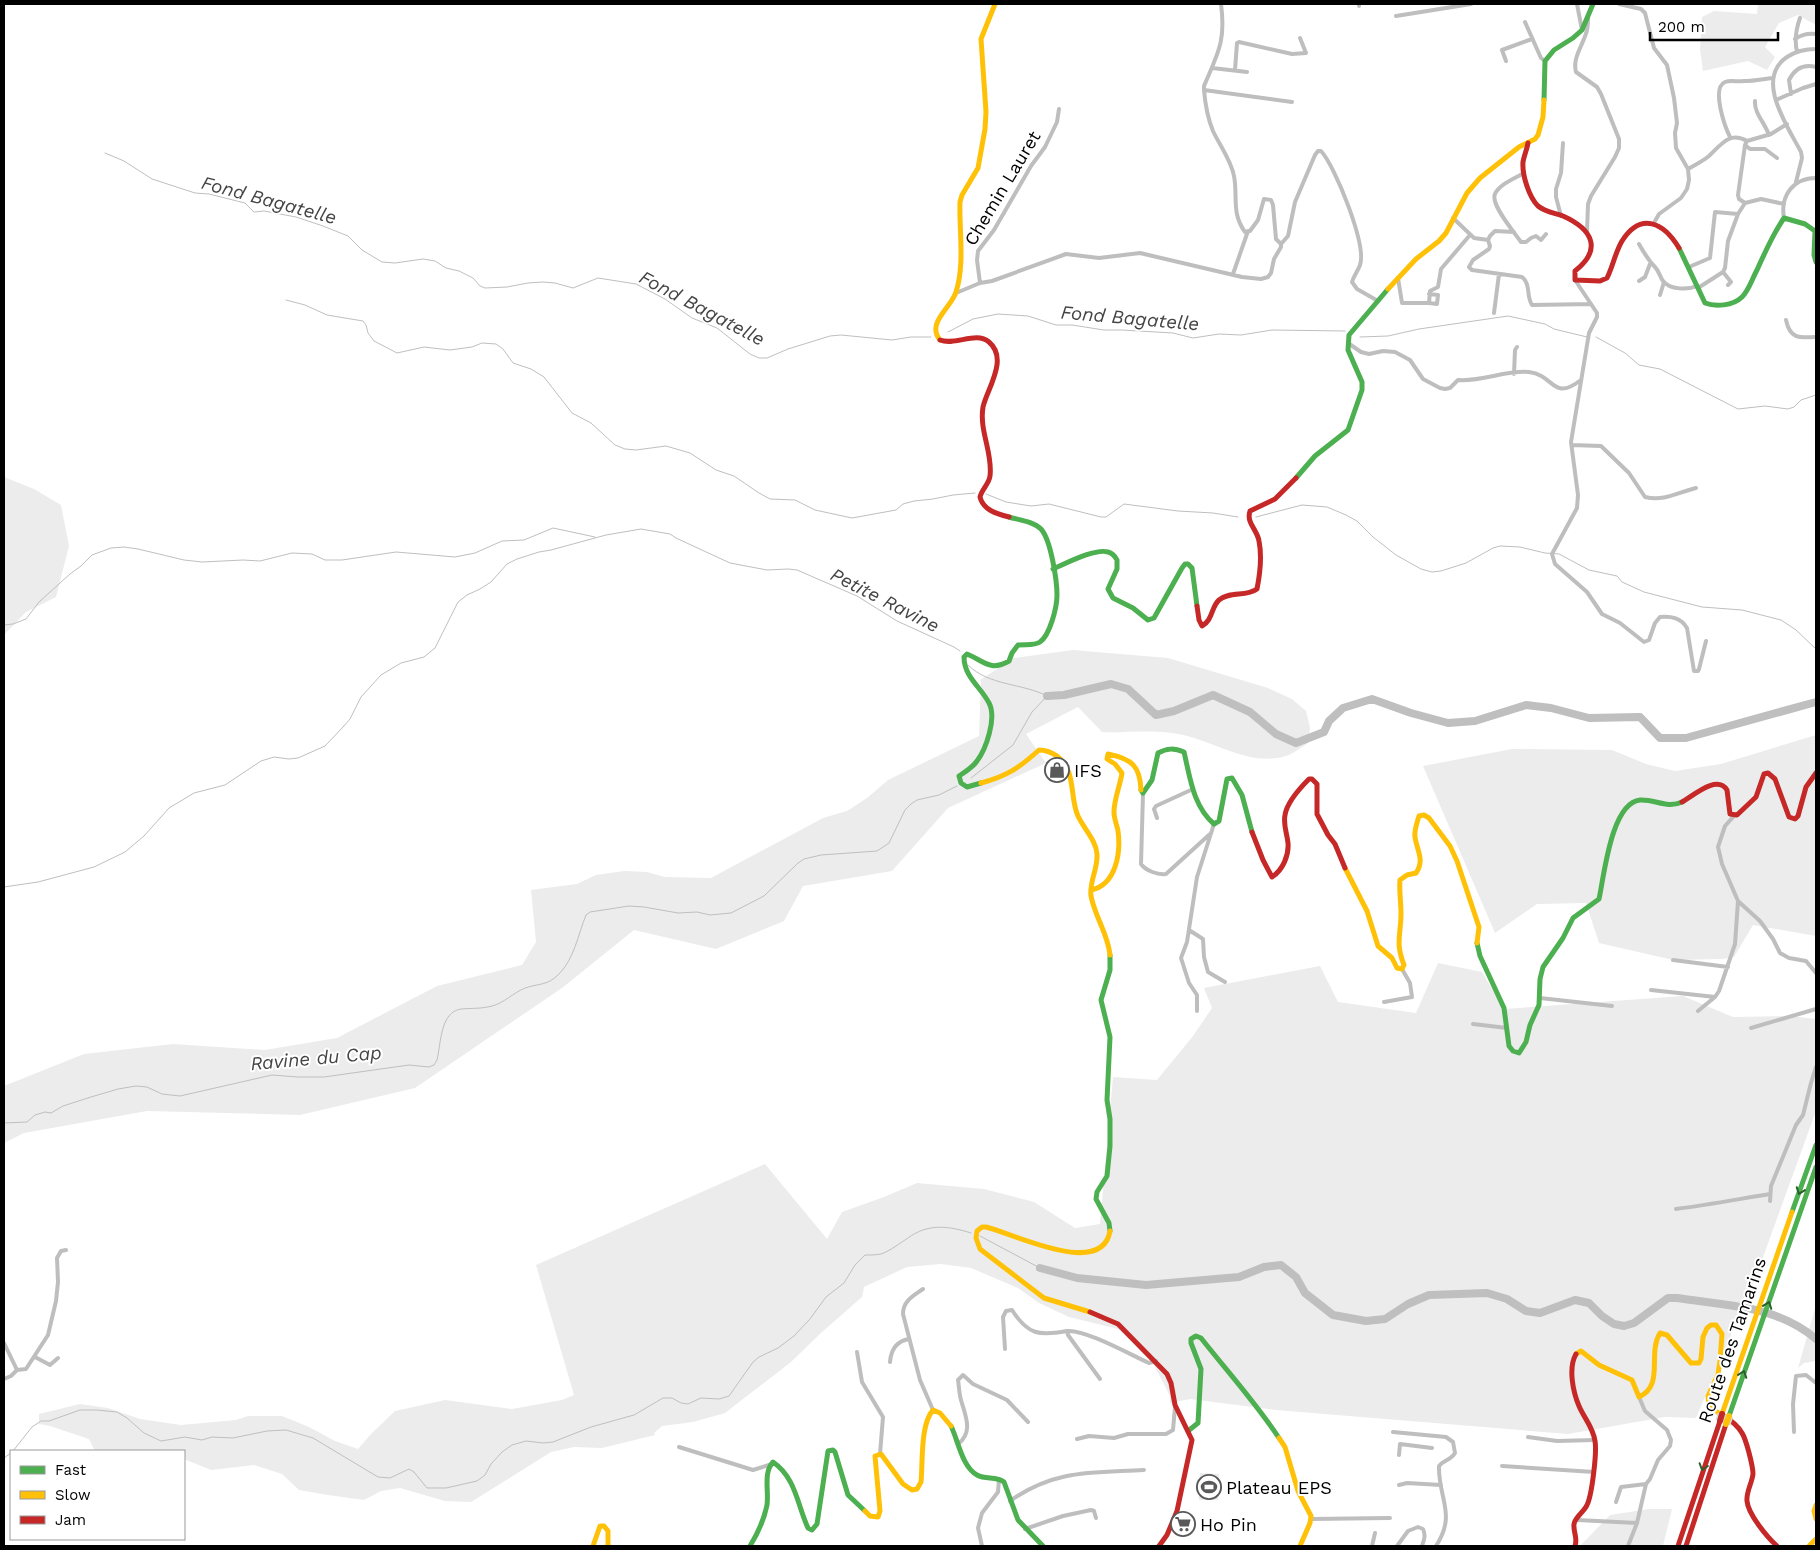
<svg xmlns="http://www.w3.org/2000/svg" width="1820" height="1550" font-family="'Work Sans',sans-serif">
  <rect width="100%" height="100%" fill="#fff"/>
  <path fill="#ececec" d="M1758 4H1816V25L1798 15 1779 23 1765 47 1775 57 1767 70 1748 61 1703 71 1700 49 1702 17 1714 11 1757 14Z
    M4 477 34 489 61 505 69 546 56 597 26 612 4 635Z
    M1073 650 1168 658 1268 688 1292 699 1306 711 1310 728 1308 743C1302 747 1295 752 1289 755 1251 769 1214 740 1178 734 1153 729 1127 733 1102 732L1078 707 1026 734 1046 763 948 808 892 871 803 886 784 921 716 949 634 930 562 988 415 1088 300 1115 147 1111 24 1133 4 1143V1086L84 1054 173 1044 265 1050 337 1038 437 986 522 965 536 942 531 890 577 884 596 875 624 871 647 872 665 877 711 878 823 818 847 811 867 798 888 780 979 736 981 681 980 680 1014 658Z
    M1816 735V936L1753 925 1734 957 1722 959 1673 960 1599 943 1586 903 1537 904 1495 933 1423 766 1512 749 1612 750 1646 764 1675 771 1721 764Z
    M1438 963 1482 972 1504 1009 1683 996 1733 1017 1790 1016 1816 1019V1111L1758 1271 1696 1418 1665 1417 1568 1434 1276 1410 1190 1399 1170 1403V1396L1153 1363 1131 1341 1118 1329 1069 1317 1039 1303 1018 1288 971 1268 941 1264 907 1267 864 1287 862 1297 821 1333 791 1362 725 1413 693 1422 662 1426 654 1433 655 1435 602 1448 574 1447 551 1452 471 1502 445 1501 400 1488 381 1491 364 1500 328 1495 299 1490 282 1474 254 1465 211 1470 184 1459V1451H95L89 1439 50 1426 39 1424V1414L80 1404 108 1408 140 1419 181 1425 236 1420 248 1416H282L309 1427 335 1441 358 1449 371 1434 395 1411 445 1400 512 1409 562 1400 574 1395 536 1265 765 1164 827 1239 842 1212 884 1197 917 1183 984 1189 1034 1202 1075 1228 1100 1224 1113 1077 1157 1080 1193 1036 1212 1008 1204 988 1320 966 1338 1002 1416 1013Z
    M1816 1305V1361L1804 1363 1798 1368Z
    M1200 1473 1219 1474 1218 1500H1199Z
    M1649 1509H1672L1663 1546H1580L1610 1515Z"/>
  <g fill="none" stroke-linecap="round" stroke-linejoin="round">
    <path stroke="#bfbfbf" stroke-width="1" d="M105 153 124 161 152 179 195 193 209 194 245 203 254 212 264 211 296 217 323 226 348 236 362 250 382 262 395 263 423 259 435 261 446 268 459 271 473 278 480 286 485 288 507 287 528 283 543 282 555 283 573 288 598 278 636 284 665 299 692 318 717 328 750 354 759 358H767L788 349 830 336 841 335 892 340 911 337H931
      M286 300 305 305 327 315 363 321 366 325 368 333 374 341 397 353 424 347 450 350 472 347 482 343 496 344 503 349 513 363 531 369 544 377 572 413 591 423 615 445 625 449 636 450 666 446 690 453 716 470 734 476 759 493 770 499 795 500 815 510 852 518 896 510 903 504 914 501 933 499 953 495 975 493
      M948 332 973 319 998 314 1028 316 1056 325H1072L1104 330H1122L1173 333 1193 338 1219 334 1241 335 1272 330 1345 331
      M1360 337 1388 336 1419 329 1508 316 1545 324 1554 329 1587 337
      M1596 337 1625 353 1639 365 1660 369 1738 409 1765 406 1788 409 1794 407 1801 400 1816 395
      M986 494 1006 502 1031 506 1049 504 1101 517H1106L1124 504 1178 511 1213 513 1238 517
      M1256 517 1302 505 1327 507 1346 515 1357 521 1373 537 1396 555 1421 569 1432 572 1441 571 1466 563 1493 548 1500 546 1520 547 1545 553 1559 554 1589 570 1617 576 1622 582 1644 592 1702 607 1742 610 1781 620 1796 630 1816 649
      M4 625 13 624 26 619 39 602 70 574 81 566 92 555 111 548 124 547 138 549 184 560 202 562 243 560 260 561 292 553 312 554 325 560H342L396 552 455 557 475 553 502 541 524 540 553 528 595 537
      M968 665C989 686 1022 683 1047 696L1032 712 1013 745 971 778
      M4 887 38 882 94 867 125 852 144 836 169 808 194 793 225 785 261 761 274 757 289 759 298 758 325 746 343 727 350 719 361 697 381 675 401 663 424 657 435 648 458 602 467 595 480 589 491 582 507 564 517 559 539 552 551 550 606 535 641 529 670 534 676 538 730 563 767 570 788 569 797 570 857 596 897 621 954 647 960 651
      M4 1123 27 1122 35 1115 45 1112 51 1113 63 1106 91 1097 118 1089 136 1086 147 1087 162 1094 180 1096 272 1075 298 1077H324L409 1065 429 1067 434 1065 437 1060C441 1044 440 1012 461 1009 472 1008 481 1009 492 1006 504 1003 513 993 525 988 540 983 547 986 559 974 574 959 578 935 586 915L590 912 629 906 644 907 678 913 697 912 710 915 731 913 764 896 798 863 804 859 821 855 877 851 889 843 905 810 911 804 917 800 939 795 957 786
      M980 1236 1040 1268
      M13 1451 32 1427 41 1421H49L80 1410H97L117 1412 127 1418 144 1433 161 1441 185 1437 202 1440 212 1437 233 1438 267 1431 286 1430 313 1438 378 1477 390 1478 409 1469 414 1472 427 1488H446L477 1481 485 1475 491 1464 502 1452 512 1445 526 1441 543 1443 553 1442 591 1427 634 1415 663 1398H672L681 1403 688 1404 701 1398 719 1399 729 1396 753 1362 759 1357 778 1348 794 1336 810 1319 826 1297 844 1283 855 1265 865 1255C870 1255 876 1255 881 1254 890 1251 900 1243 908 1238 928 1223 949 1226 971 1233
      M4 1458 11 1453"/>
    <path stroke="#bfbfbf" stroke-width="8" d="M1047 696 1064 695 1111 684 1128 689 1156 715 1174 711 1213 695 1250 712 1276 734 1296 743 1324 732 1329 721 1343 708 1372 699 1411 713 1448 723 1475 721 1526 705 1551 708 1589 718 1640 717 1660 738H1686L1816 702
      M1040 1268 1077 1278 1146 1285 1239 1277 1264 1267 1281 1265 1296 1277 1305 1293 1333 1315 1366 1321 1385 1319 1408 1304 1429 1295 1487 1293 1507 1299 1526 1311 1540 1313 1575 1300 1589 1303 1602 1316 1614 1324 1624 1326 1634 1323 1668 1298H1677C1727 1306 1776 1305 1816 1339"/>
    <path stroke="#bebebe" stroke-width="4" d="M1221 4C1226 41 1218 53 1204 86V90C1205 102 1208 119 1213 131 1220 146 1231 160 1234 176 1238 196 1231 213 1245 232L1250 231 1258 220 1264 199 1271 200 1273 205 1276 239 1281 244 1288 236 1295 202 1315 155 1318 151H1321C1335 166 1367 245 1360 265 1358 271 1354 275 1352 282L1357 289 1378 301
      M1577 4 1582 30
      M1619 4 1641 9 1645 13 1654 48 1667 65 1674 98 1677 123 1675 133 1676 148 1688 169 1689 180 1687 189 1681 198 1659 214 1655 221
      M1359 6V4
      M1396 16 1471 4
      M1525 22 1541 58 1545 61
      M1795 39C1802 34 1808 33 1816 34
      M1797 52C1794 39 1796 29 1800 18
      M1506 61 1502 50 1532 39
      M1212 68 1247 72
      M1235 70 1237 43 1239 42 1292 54 1306 53 1300 38
      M1204 90 1292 102
      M1791 94 1789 80C1795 68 1804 64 1816 67
      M1776 100 1803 88 1816 84
      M1755 101C1754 113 1765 123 1769 135
      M1730 137C1725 127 1711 88 1725 82 1730 80 1738 82 1744 81 1754 81 1763 79 1772 78
      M1747 141 1771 134 1787 124
      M1746 143 1745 145 1750 149H1765L1777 158
      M1688 169C1695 165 1703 161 1709 156 1721 145 1729 131 1747 141
      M1524 173C1516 178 1499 184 1495 194 1490 204 1514 232 1521 242H1526L1531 238 1536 236 1541 240 1546 234
      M1796 182 1802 158 1801 152C1788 127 1754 79 1787 57 1796 51 1805 49 1816 49
      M1745 203 1739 199 1738 195 1745 145
      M1561 216 1556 197V189L1561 173 1563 143
      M1453 218 1474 238 1488 240 1490 246 1489 249 1473 260 1469 267 1472 270 1522 277C1531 284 1526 296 1532 305L1591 304
      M1784 218C1780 196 1793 178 1816 178
      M1587 232 1588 204 1591 196 1615 157 1619 148V139L1601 94 1597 87 1576 72C1572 57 1584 44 1587 30 1588 26 1588 22 1588 18
      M1488 240 1490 236 1495 231 1514 232
      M1639 244C1644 253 1648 260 1655 267 1659 271 1660 277 1663 281 1670 290 1688 290 1697 286
      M1689 267 1710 258 1715 212 1738 214
      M1723 272 1731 282 1728 285
      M1233 274 1248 231
      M1398 278 1402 303H1429L1430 291 1438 287 1441 269 1470 235
      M1575 280 1597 313V317L1589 333 1571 442 1578 495 1577 508 1552 554 1555 564 1587 592 1602 614 1620 623 1644 642 1649 640 1655 623 1660 617C1672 616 1681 618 1687 628L1694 671H1698L1699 669 1706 641
      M1639 281 1645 277 1650 264
      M980 283 977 260 978 251 994 230 1031 166 1045 147 1057 122 1059 109
      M1698 288 1723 272 1725 268 1728 241 1738 214 1745 203 1761 199 1784 204
      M956 293 980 283 992 281 1066 254 1099 258 1140 253 1242 277 1261 279 1268 277 1271 273 1274 259 1281 247V244
      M1660 295 1664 282
      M1429 303 1437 304 1438 295 1429 294
      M1494 313 1499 274
      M1786 320C1790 339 1799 338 1816 337
      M1348 343 1361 352 1369 354 1383 351 1395 352 1410 360 1423 379 1440 388 1445 389 1450 388 1458 380C1482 382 1505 370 1529 372 1555 375 1552 402 1581 380
      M1514 374 1515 350 1517 347
      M1572 445 1601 446 1629 473 1645 497C1664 502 1679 492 1696 488
      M1143 793 1141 864C1146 871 1158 875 1166 874L1210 834
      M1734 816 1725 826 1718 847 1722 864 1738 901 1760 921 1773 939 1780 953 1789 958 1806 961 1816 973
      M1157 818 1154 809 1156 806 1193 789
      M1189 930 1203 939 1204 957 1208 972 1225 982
      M1673 960 1728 967
      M1651 990 1715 997
      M1540 998 1612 1006
      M1384 1002 1412 997 1410 983 1402 969
      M1197 1011V995L1189 983 1181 958 1187 942 1197 877 1214 824
      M1698 1011 1715 997 1719 991 1735 944 1738 901
      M1473 1024 1507 1028
      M1751 1028 1816 1009
      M1770 1201 1771 1186 1796 1125 1803 1115 1811 1083 1816 1067
      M1676 1209C1707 1205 1739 1199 1770 1194
      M923 1289C913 1296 903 1301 903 1314L920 1380 933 1410
      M4 1343 17 1370 26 1369 48 1335 56 1301 58 1282 57 1258 61 1251 66 1250
      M1005 1349 1003 1317 1006 1311 1012 1310C1028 1335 1039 1336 1067 1331
      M857 1352 862 1382 883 1417 880 1454
      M35 1357 50 1365 58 1358
      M890 1362C891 1350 897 1341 909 1339
      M4 1379 11 1376 17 1370
      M1100 1379 1068 1335 1067 1331C1085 1329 1131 1355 1149 1363L1156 1361
      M1393 1432 1446 1437 1453 1442 1455 1453C1451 1460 1444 1460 1439 1466 1438 1498 1457 1514 1436 1546
      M1794 1432 1793 1404 1796 1376 1806 1375 1816 1383
      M1528 1437 1557 1441 1595 1440
      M1077 1439 1089 1436 1114 1438 1128 1434H1166L1173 1430 1175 1407
      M958 1444C974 1432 965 1415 961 1400 959 1393 959 1386 958 1380L963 1375 973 1384 1007 1400 1028 1422
      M679 1447 753 1470 769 1465
      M1399 1455 1400 1444 1432 1448
      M1502 1466 1594 1472
      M1399 1485 1407 1483 1441 1485
      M1010 1501C1055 1469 1092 1473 1144 1470
      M1616 1502 1621 1487 1646 1484
      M1311 1519 1390 1518
      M1577 1520 1637 1523
      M1025 1529 1063 1516 1091 1510 1094 1511 1096 1518
      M982 1546 978 1528 982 1513 998 1492 999 1479
      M1372 1546 1375 1533
      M1397 1546 1408 1531 1418 1527 1423 1529C1426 1536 1424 1540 1422 1546
      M1628 1546 1637 1523 1646 1484 1650 1479 1658 1460 1670 1446 1671 1440 1667 1430 1645 1411 1639 1397"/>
    <path stroke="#4caf50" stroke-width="5" d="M1544 100 1545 61 1554 50 1573 38 1582 30 1593 4
      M1679 248 1705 303C1715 307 1733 306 1742 297 1749 290 1752 279 1757 270 1765 252 1773 234 1784 218L1805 224 1815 231 1814 255 1816 262
      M1296 478 1315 456 1348 430 1362 390V382L1348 350 1349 335 1388 289
      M1053 569C1065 564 1095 548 1108 552 1112 553 1115 556 1117 560V569L1108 589 1113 598 1133 608 1148 620 1154 618 1182 568 1185 564H1188L1192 568 1197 606
      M981 783 967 787 961 783 959 776C965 772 973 767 977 761 986 749 997 718 989 703 981 687 964 677 964 657L967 654C984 661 990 672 1009 661L1012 653 1018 645C1026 644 1034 646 1040 642 1050 635 1057 607 1057 595 1057 581 1051 540 1041 529 1033 521 1019 520 1009 517
      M1141 790 1143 793 1152 780 1158 753C1167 748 1174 748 1184 752 1190 777 1193 806 1214 824L1219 821 1227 779 1232 778 1242 795 1252 832
      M1477 943 1480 956 1504 1008 1509 1046 1513 1051 1519 1053 1526 1042 1530 1025 1539 1005 1540 979 1543 967 1563 938 1573 918 1599 899C1604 877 1611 803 1640 800 1655 799 1667 809 1682 802
      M1792 1212 1816 1145
      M1110 1231 1109 1223 1096 1199 1097 1192 1107 1176 1110 1146V1119L1107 1100 1110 1037 1101 1000 1110 970V955
      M1729 1416 1816 1167
      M951 1426C958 1440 962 1467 977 1475 986 1480 996 1476 1004 1482L1018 1520 1043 1546
      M1188 1431 1198 1423 1201 1369 1191 1343V1339L1196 1336 1201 1338C1227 1371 1256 1403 1279 1438
      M750 1546C758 1533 764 1520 767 1505 769 1491 763 1473 773 1462 796 1478 797 1504 808 1528L812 1530 817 1524 828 1451 833 1450 835 1452 848 1495 865 1511"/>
    <path stroke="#ffc107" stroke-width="5" d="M1388 289 1416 259 1439 241 1446 233 1467 193 1480 178 1519 147 1535 139 1538 135 1543 117 1544 100
      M940 340C926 323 951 308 956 292 965 264 959 231 960 202L962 195 978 168 985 129 986 112 981 39 995 4
      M981 783C1007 776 1019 768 1039 750 1046 750 1051 752 1057 756 1077 772 1069 796 1078 816 1084 829 1096 840 1097 854 1098 869 1089 882 1091 896 1095 917 1108 934 1110 955
      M1345 868 1367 911 1378 946 1392 958 1397 968 1402 969 1404 965C1395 942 1401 935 1401 913 1401 902 1399 891 1400 880L1407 875 1416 873C1425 860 1417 851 1415 837 1414 830 1417 823 1419 816L1424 815 1429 818 1450 846 1457 861 1479 927 1477 943
      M1091 890C1116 885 1121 853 1118 831 1117 825 1114 819 1114 812 1114 799 1120 786 1122 773L1115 764 1107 759 1108 754C1132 759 1140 766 1141 790
      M1090 1312 1044 1298 980 1249 976 1238 977 1231 982 1227H986C1012 1233 1102 1279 1110 1231
      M1576 1354 1581 1351 1599 1365 1632 1380 1639 1397C1665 1385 1647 1354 1660 1333L1667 1335 1691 1363H1699L1701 1359 1703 1337 1707 1328 1711 1325H1716L1722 1334 1720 1361 1718 1374 1708 1396 1709 1407 1725 1417
      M1722 1414 1792 1212
      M1279 1438 1285 1447 1298 1491 1311 1516 1310 1523 1300 1546
      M1816 1505 1814 1511 1816 1519
      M865 1511 870 1516 878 1517 880 1511 875 1456 881 1454 903 1484 912 1490 917 1489 921 1482C923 1462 920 1425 933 1410L940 1413 951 1426
      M593 1546 600 1526H604L608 1531V1546
      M1809 1546 1816 1539"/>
    <path stroke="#c62828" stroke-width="5" d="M1528 143C1527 149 1524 156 1523 162 1522 175 1529 197 1538 206 1545 212 1555 213 1563 216 1592 229 1603 249 1575 271V280L1600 281 1607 278C1613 266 1615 253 1622 241 1641 211 1664 223 1679 248
      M940 340C955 346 976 331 989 342 1009 359 987 389 983 407 979 431 993 453 990 476 989 484 982 489 980 497 983 510 997 514 1009 517
      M1197 606 1199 620 1202 626C1213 620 1211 607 1219 600 1230 591 1246 597 1257 589 1260 574 1262 556 1259 541 1257 529 1246 523 1250 511L1275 499 1296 478
      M1682 802C1693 796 1717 774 1727 790L1730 814 1737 815 1756 797 1764 774 1768 773 1775 779 1789 817 1795 819 1798 816 1806 787 1816 773
      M1252 832 1263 860 1272 877C1283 870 1289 855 1288 843 1287 833 1283 825 1285 815 1287 802 1300 788 1309 779H1312L1317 784V814L1328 835 1335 844 1345 868
      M1090 1312 1118 1324 1167 1374 1171 1383 1175 1405 1192 1440 1177 1511 1167 1535 1159 1546
      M1725 1417C1732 1421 1738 1426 1742 1433 1746 1439 1753 1466 1753 1474 1752 1483 1746 1492 1747 1501 1748 1514 1767 1537 1777 1546
      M1575 1546C1578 1538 1573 1532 1574 1524 1575 1517 1584 1512 1587 1505 1592 1495 1597 1452 1595 1441 1593 1427 1584 1418 1579 1406 1573 1392 1568 1368 1576 1354
      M1678 1546 1720 1421
      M1686 1546 1726 1424"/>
    <defs>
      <path id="slow-bridge" d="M1726 1424 1729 1416"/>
      <path id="jam-bridge" d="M1720 1421 1722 1414"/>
    </defs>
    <use href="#slow-bridge" stroke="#dbdbdb" stroke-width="9" stroke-linecap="butt"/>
    <use href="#jam-bridge" stroke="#dbdbdb" stroke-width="9" stroke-linecap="butt"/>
    <use href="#slow-bridge" stroke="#ffc107" stroke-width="6"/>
    <use href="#jam-bridge" stroke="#c62828" stroke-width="6"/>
  </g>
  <defs><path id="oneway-chevron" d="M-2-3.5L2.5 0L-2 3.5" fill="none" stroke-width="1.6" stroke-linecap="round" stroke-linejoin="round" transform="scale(1.25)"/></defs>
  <g stroke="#2a602c">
    <use href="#oneway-chevron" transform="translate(1800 1191) rotate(110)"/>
    <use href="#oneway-chevron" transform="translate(1768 1305) rotate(-70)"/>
    <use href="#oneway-chevron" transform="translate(1743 1374) rotate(-70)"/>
    <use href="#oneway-chevron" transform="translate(1703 1467) rotate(108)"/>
  </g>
  <defs>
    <symbol id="shop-ring" viewBox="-11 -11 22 22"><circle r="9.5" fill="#fff" stroke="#595959" stroke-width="1.5"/><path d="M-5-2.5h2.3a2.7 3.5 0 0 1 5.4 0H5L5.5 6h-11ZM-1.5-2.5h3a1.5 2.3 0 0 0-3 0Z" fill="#595959"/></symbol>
    <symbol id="stadium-ring" viewBox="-11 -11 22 22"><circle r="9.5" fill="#fff" stroke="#595959" stroke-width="1.5"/><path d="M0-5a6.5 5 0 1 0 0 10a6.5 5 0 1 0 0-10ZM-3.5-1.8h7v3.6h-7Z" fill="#595959"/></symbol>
    <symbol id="supermarket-ring" viewBox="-11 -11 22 22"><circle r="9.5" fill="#fff" stroke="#595959" stroke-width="1.5"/><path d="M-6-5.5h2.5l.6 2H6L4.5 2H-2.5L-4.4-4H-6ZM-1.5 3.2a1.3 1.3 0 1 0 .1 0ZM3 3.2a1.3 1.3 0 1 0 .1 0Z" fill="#595959"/></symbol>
  </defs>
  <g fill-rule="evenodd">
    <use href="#shop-ring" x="1043" y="756" width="28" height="28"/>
    <use href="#stadium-ring" x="1195" y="1473" width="28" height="28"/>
    <use href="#supermarket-ring" x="1169" y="1510" width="28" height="28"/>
  </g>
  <g text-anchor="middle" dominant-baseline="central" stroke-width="4" stroke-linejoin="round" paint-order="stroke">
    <g font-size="18" fill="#000" stroke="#fff">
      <text transform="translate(1002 188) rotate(-59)">Chemin Lauret</text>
      <text transform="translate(1732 1340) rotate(-71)">Route des Tamarins</text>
    </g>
    <g font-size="18" fill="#000" stroke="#fff" text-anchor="start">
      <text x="1074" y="770">IFS</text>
      <text x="1226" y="1487">Plateau EPS</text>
      <text x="1200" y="1524">Ho Pin</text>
    </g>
    <g font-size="19" font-style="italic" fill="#444" stroke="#fff">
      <text transform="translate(269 200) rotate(15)">Fond Bagatelle</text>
      <text transform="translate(702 308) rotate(28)">Fond Bagatelle</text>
      <text transform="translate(1130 318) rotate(5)">Fond Bagatelle</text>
      <text transform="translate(885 600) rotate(27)">Petite Ravine</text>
      <text transform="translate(316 1058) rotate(-5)">Ravine du Cap</text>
    </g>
  </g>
  <rect width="1820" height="1550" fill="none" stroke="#000000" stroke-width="10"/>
  <rect x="10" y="1450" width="175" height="90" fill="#ffffff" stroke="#999999"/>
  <rect x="20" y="1466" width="25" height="8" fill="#4caf50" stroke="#999999"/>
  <text x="55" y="1475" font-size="15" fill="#000000">Fast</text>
  <rect x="20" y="1491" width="25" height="8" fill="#ffc107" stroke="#999999"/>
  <text x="55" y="1500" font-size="15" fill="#000000">Slow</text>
  <rect x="20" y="1516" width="25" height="8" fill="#c62828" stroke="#999999"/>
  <text x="55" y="1525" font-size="15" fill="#000000">Jam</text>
  <path d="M1650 32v8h128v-8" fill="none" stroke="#000000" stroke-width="2.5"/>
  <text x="1658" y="32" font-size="15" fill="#000000" stroke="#ffffff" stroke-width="4" paint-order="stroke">200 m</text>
</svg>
